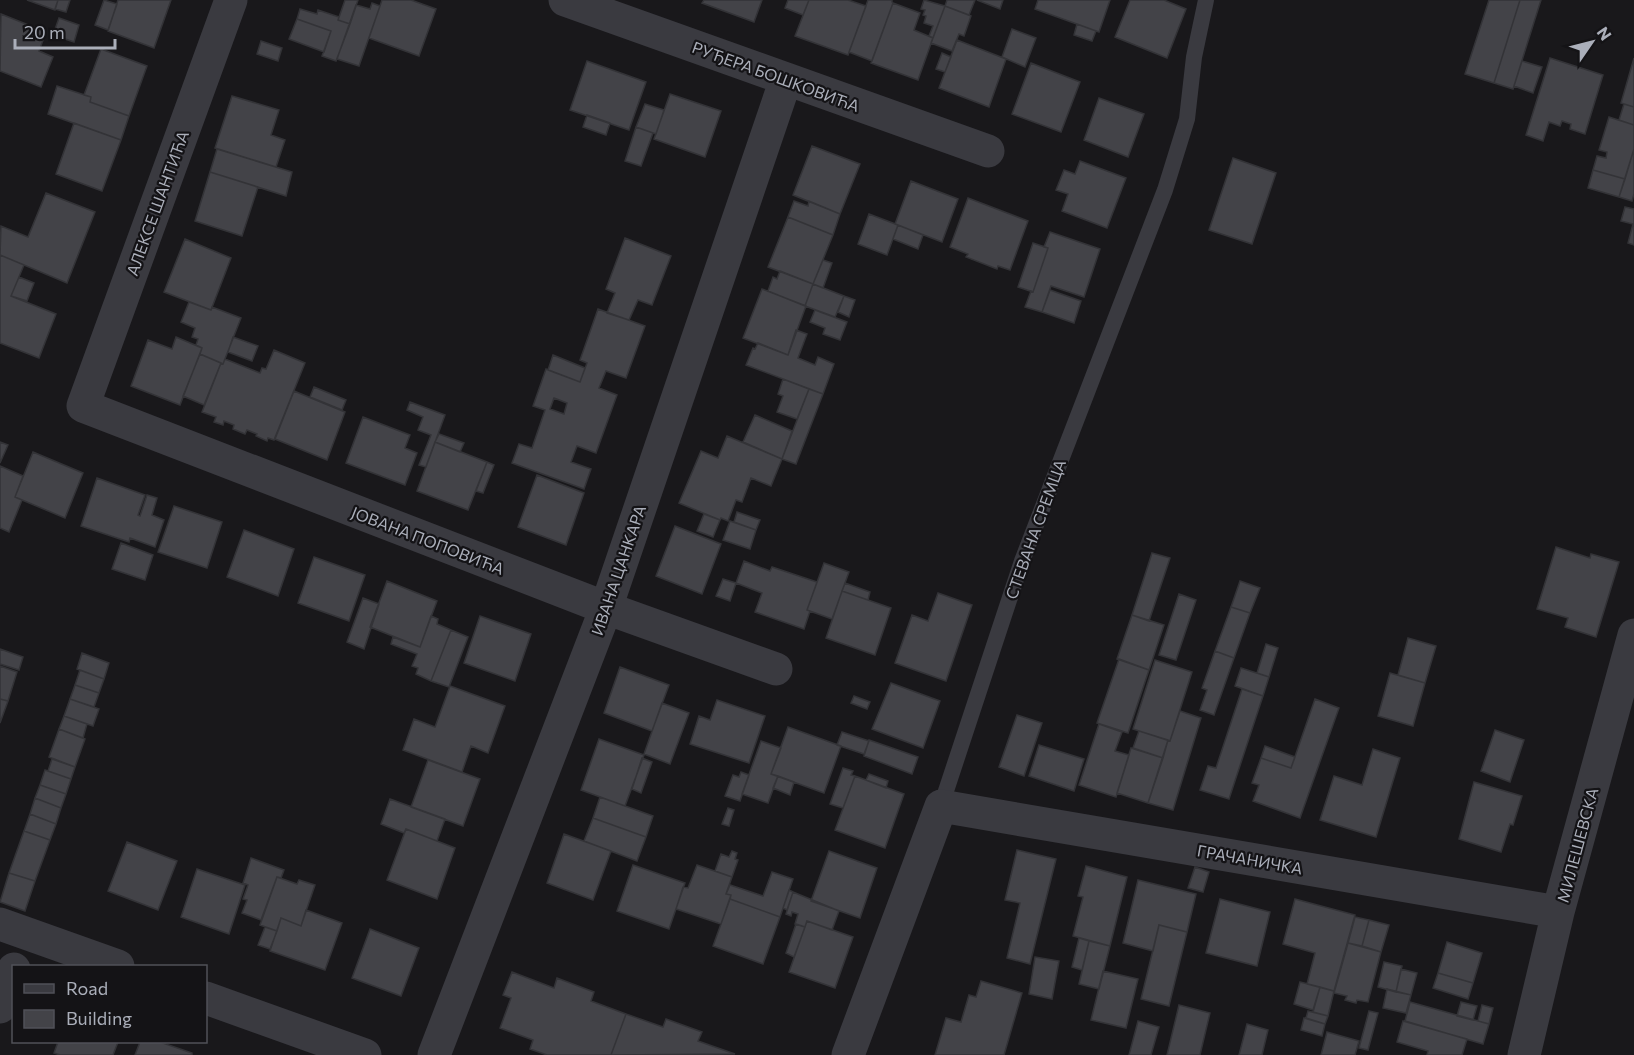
<svg xmlns="http://www.w3.org/2000/svg" width="1634" height="1055" font-family="Commissioner,sans-serif">
  <rect width="100%" height="100%" fill="#19181b"/>
  <path fill="#434348" stroke="#333337" stroke-width="1.5" fill-rule="evenodd" d="M27 0H58L55 10Z
    M58 0H70L66 12 55 9Z
    M104 0 117 4 108 30 95 25Z
    M118 0H171L154 48 108 31Z
    M345 0H358L350 24 338 20Z
    M382 0H411L436 9 419 56 369 38Z
    M704 0H762L754 22 702 3Z
    M788 0H809L803 15 785 8Z
    M809 0H848L866 6 848 55 795 36Z
    M868 0H892V2L893 3 872 61 849 52Z
    M924 0 945 6 933 38 929 36 933 26 924 23 926 16 923 15 925 10 921 9Z
    M947 0H975L969 15 945 6Z
    M977 0H1003L1000 9Z
    M1038 0H1110L1099 32 1035 9Z
    M1130 0H1164L1186 9 1167 58 1115 37Z
    M1489 0H1520L1494 83 1465 74Z
    M1520 0H1541L1513 89 1494 83Z
    M372 3 380 6 359 66 337 59 356 5 370 9Z
    M893 3 920 13 914 30 933 38 918 80 871 63Z
    M945 6 971 16 964 36 959 34 952 51 931 43Z
    M300 9 317 14 318 10 339 17 338 20 350 24 336 61 322 56 331 31 297 19Z
    M1 14 46 32 39 51 53 57 41 87 0 71Z
    M59 18 79 25 74 42 53 35Z
    M297 19 331 31 324 52 289 39Z
    M1077 24 1096 31 1092 41 1074 35Z
    M1012 29 1036 38 1025 67 1002 57Z
    M957 40 1006 59 989 107 939 88Z
    M261 41 282 48 278 61 257 54Z
    M101 49 147 66 129 116 90 102 91 97 84 95Z
    M942 53 951 57 945 72 936 69Z
    M1550 58 1603 75 1585 134 1570 129 1571 124 1562 121 1560 126 1549 122 1543 141 1526 135Z
    M1634 58V107L1621 103Z
    M587 61 646 82 629 130 570 110Z
    M1522 61 1542 67 1533 93 1514 86Z
    M1031 63 1080 82 1061 132 1012 114Z
    M57 86 91 97 90 102 129 116 121 140 48 114Z
    M670 94 721 111 705 157 654 139Z
    M232 96 279 110 271 135 285 140 276 167 215 148Z
    M1099 98 1144 114 1128 157 1084 140Z
    M645 104 664 110 656 134 636 127Z
    M1624 104 1634 107V125L1619 120Z
    M587 115 610 123 606 135 583 127Z
    M1609 117 1634 125V149L1625 179 1593 170 1597 156 1606 158 1607 152 1599 150Z
    M74 123 121 140 102 191 56 174Z
    M636 127 653 133 641 166 625 161Z
    M812 146 860 164 840 214 793 195Z
    M217 149 292 172 286 196 210 172Z
    M1634 149V194L1632 201 1619 197Z
    M1233 158 1276 173 1252 244 1209 230Z
    M1080 161 1126 178 1107 228 1062 211 1068 194 1056 190 1064 170 1075 174Z
    M1593 170 1625 179 1619 197 1588 188Z
    M210 172 258 187 242 236 195 221Z
    M911 181 958 199 942 242 895 224Z
    M46 193 95 212 67 283 0 255 1 226 28 237Z
    M968 198 1028 221 1010 270 998 266 997 269 966 257 968 254 950 247Z
    M794 201 808 206 809 201 840 214 833 235 788 217Z
    M1625 207 1634 209V245L1628 243 1633 224 1621 221Z
    M869 214 898 225 887 255 858 244Z
    M788 217 833 235 813 284 768 267Z
    M898 225 923 235 918 249 893 239Z
    M1050 232 1100 249 1084 297 1051 286 1042 312 1025 307 1031 291 1033 292 1048 248 1044 247Z
    M625 238 671 256 652 305 638 300 629 320 607 313 615 293 606 289Z
    M185 239 231 258 211 310 164 292Z
    M1033 243 1048 248 1033 292 1018 287Z
    M0 255 24 265 11 296 56 314 39 358 0 343Z
    M823 260 832 263 823 288 813 284Z
    M780 271 813 284 805 306 768 291 773 277 777 279Z
    M19 277 34 283 27 301 11 296Z
    M813 284 844 296 835 317 805 306Z
    M762 289 806 306 788 355 743 338Z
    M1050 290 1081 301 1074 323 1042 312Z
    M844 296 855 300 849 317 838 312Z
    M189 302 211 310 212 307 241 318 223 364 200 354 202 348 196 345 198 339 192 337 195 328 181 322Z
    M598 309 645 326 626 378 606 371 599 388 617 395 596 453 577 446 571 462 591 469 584 489 512 463 519 444 532 448 545 410 533 406 546 369 580 382 587 363 580 360ZM554 398 567 403 564 414 550 409Z
    M815 310 847 322 840 340 823 334 825 328 810 322Z
    M796 330 807 334 798 358 815 365 818 357 834 364 823 394 746 365 753 348 755 349 758 343 788 355Z
    M176 337 202 348 180 405 131 386 148 340 172 349Z
    M233 337 258 346 252 361 228 352Z
    M274 350 305 363 274 440 268 438 267 441 256 436 257 434 247 430 245 434 233 429 234 425 224 421 223 425 214 422 216 417 202 412 221 363 223 364 225 359 260 373 262 368 266 369Z
    M200 354 221 363 204 405 183 396Z
    M553 355 585 368 580 382 548 370Z
    M783 379 809 389 797 419 777 412 783 396 778 394Z
    M314 387 346 400 342 410 310 397Z
    M809 389 823 394 796 464 782 459Z
    M294 391 345 412 327 460 275 439Z
    M410 402 445 415 426 467 419 465 431 435 418 430 423 417 407 410Z
    M755 415 792 431 782 459 743 442Z
    M363 417 410 435 405 448 417 453 405 485 346 463Z
    M439 434 464 443 460 452 435 442Z
    M727 436 782 459 771 486 751 478 742 502 736 500 728 521 721 518 720 520 679 503 701 451 718 458Z
    M0 442 8 445 0 463Z
    M435 442 487 462 468 510 417 491Z
    M33 452 83 473 65 518 15 497Z
    M487 462 494 465 483 493 476 491Z
    M0 466 23 476 15 497 22 500 9 532 0 528Z
    M537 475 584 493 566 545 518 527Z
    M97 478 145 495 138 515 140 516 147 495 157 498 152 515 164 520 155 547 130 538 129 542 81 526Z
    M174 506 222 522 207 568 158 552Z
    M737 512 760 520 756 530 734 522Z
    M704 514 720 520 713 537 697 531Z
    M730 521 756 530 750 549 723 540Z
    M675 526 721 544 702 594 656 576Z
    M244 530 294 549 278 596 227 577Z
    M121 543 153 555 145 580 112 569Z
    M1556 547 1590 558 1591 554 1619 562 1596 637 1565 627 1568 618 1537 609Z
    M1152 553 1170 558 1149 621 1132 615Z
    M314 557 365 575 349 621 298 603Z
    M744 561 770 571 772 567 817 582 807 610 810 611 804 629 755 612 762 593 736 583Z
    M824 563 849 572 832 619 807 610Z
    M723 579 736 583 730 601 716 596Z
    M387 581 437 601 420 647 370 627Z
    M1240 581 1260 588 1250 613 1231 607Z
    M845 583 870 592 868 600 842 591Z
    M842 591 891 608 875 655 826 638Z
    M938 593 972 605 946 681 895 663 912 615 928 621Z
    M1179 594 1196 600 1176 660 1159 655Z
    M363 598 379 604 364 649 347 642Z
    M1231 607 1250 613 1234 658 1215 651Z
    M1132 615 1164 625 1149 670 1117 659Z
    M431 616 438 619 437 624 451 630 431 681 416 674 418 668 412 666 417 654 391 644 393 637 420 647Z
    M480 616 531 634 515 681 464 663Z
    M451 630 468 637 449 687 431 681Z
    M1408 638 1436 646 1425 683 1398 675Z
    M1266 644 1278 648 1269 677 1257 673Z
    M0 649 23 657 19 670 0 664Z
    M1215 651 1234 658 1214 715 1200 710 1207 690 1202 688Z
    M82 653 109 663 104 679 77 669Z
    M1119 659 1149 670 1128 733 1097 723Z
    M1155 660 1192 672 1170 741 1133 729Z
    M0 666 17 672 8 701 0 699Z
    M620 667 669 685 652 731 604 713Z
    M1241 668 1269 677 1263 696 1235 686Z
    M80 670 104 679 99 693 75 685Z
    M1390 673 1425 683 1413 726 1378 716Z
    M891 683 940 701 923 748 872 729Z
    M75 685 99 693 94 707 70 699Z
    M450 686 505 706 488 753 471 746 462 772 403 750 414 719 435 727Z
    M1242 689 1263 696 1229 799 1200 790 1208 766 1216 768Z
    M854 696 870 702 867 709 851 703Z
    M0 699 8 701 0 723Z
    M70 699 99 709 93 726 64 716Z
    M1315 699 1339 708 1300 818 1253 801 1259 785 1252 783 1261 758 1291 768Z
    M717 700 765 716 749 763 690 744 699 716 710 720Z
    M662 703 689 713 670 764 644 754Z
    M1180 711 1201 718 1173 810 1148 803 1168 740 1170 741Z
    M1017 715 1042 723 1024 776 999 767Z
    M64 716 87 724 83 738 59 729Z
    M1099 724 1122 732 1115 751 1129 755 1116 797 1079 785Z
    M788 727 841 746 824 793 771 774Z
    M59 729 85 739 75 767 49 757Z
    M1495 730 1524 740 1510 782 1481 771Z
    M1139 731 1168 740 1163 758 1133 748Z
    M842 732 869 741 864 754 837 745Z
    M599 739 644 755 625 806 581 790Z
    M869 740 918 757 912 774 864 756Z
    M761 741 781 748 771 774 778 776 768 803 742 794Z
    M1039 745 1084 759 1074 791 1029 776Z
    M1265 746 1295 757 1291 768 1261 758Z
    M1131 748 1163 758 1148 803 1117 793Z
    M1373 749 1400 758 1376 837 1320 820 1334 776 1362 785Z
    M642 758 652 762 641 793 632 789Z
    M52 759 75 767 71 779 48 771Z
    M428 760 480 779 463 826 411 807Z
    M843 768 853 771 851 775 855 776 843 808 830 804Z
    M45 770 71 779 66 794 40 785Z
    M741 772 749 775 740 801 725 796 733 775 739 777Z
    M869 774 888 781 886 788 866 780Z
    M778 776 794 782 790 795 773 788Z
    M855 776 904 794 885 848 835 830Z
    M1474 782 1522 796 1513 825 1510 824 1501 852 1459 839Z
    M40 785 66 794 61 808 35 798Z
    M600 797 653 816 646 837 593 818Z
    M35 798 61 808 56 824 30 814Z
    M390 799 445 819 437 841 406 829 404 833 381 824Z
    M728 808 734 810 729 826 722 824Z
    M30 814 56 824 50 840 24 831Z
    M593 818 646 837 637 861 584 841Z
    M406 829 455 848 437 899 387 880Z
    M24 831 50 840 35 881 9 873Z
    M564 834 611 851 593 900 547 883Z
    M127 842 177 861 158 910 108 891Z
    M1017 850 1056 859 1030 964 1007 958 1020 903 1005 900Z
    M732 851 737 853 735 859 738 860 732 877 715 871 721 854 729 857Z
    M829 851 877 868 860 918 811 901Z
    M251 858 284 870 281 878 277 877 261 920 242 913 247 900 243 899 248 885 243 883Z
    M633 865 685 883 669 929 617 911Z
    M697 865 732 877 726 894 731 895 721 924 676 909 683 887 688 888Z
    M1086 866 1127 877 1110 946 1073 936 1083 897 1078 896Z
    M1195 867 1209 872 1203 892 1188 888Z
    M197 869 245 885 229 934 181 917Z
    M772 872 793 879 780 917 730 899 731 895 726 894 730 885 763 896Z
    M9 873 35 881 25 911 0 902Z
    M277 877 297 884 299 880 315 885 301 926 281 918 277 931 260 925Z
    M1138 880 1196 894 1187 932 1159 925 1153 951 1123 943Z
    M789 890 793 892 787 910 783 908Z
    M793 892 839 911 832 930 807 921 805 927 795 924 798 914 792 912 791 916 786 914Z
    M730 899 780 917 763 964 713 946Z
    M1220 899 1270 912 1257 966 1206 953Z
    M1295 899 1355 915 1334 991 1307 984 1315 953 1283 944Z
    M306 910 342 923 325 970 270 951 281 918 301 926Z
    M1355 917 1369 920 1362 946 1348 943Z
    M1369 920 1389 925 1381 952 1362 946Z
    M807 921 853 937 835 988 789 972Z
    M796 924 805 927 794 957 786 953Z
    M1159 925 1187 932 1169 1006 1141 999Z
    M265 927 277 931 270 949 258 945Z
    M370 929 419 948 401 996 352 978Z
    M1079 938 1089 941 1082 970 1072 967Z
    M1089 941 1110 946 1099 989 1079 984Z
    M1447 942 1482 953 1473 983 1438 973Z
    M1348 943 1381 952 1368 1002 1357 1000 1356 1003 1345 1000 1347 996 1334 993Z
    M1035 957 1059 961 1052 999 1029 994Z
    M1384 962 1402 966 1396 992 1378 987Z
    M1401 969 1417 973 1411 995 1396 992Z
    M1103 971 1138 979 1126 1028 1091 1020Z
    M512 972 554 988 557 978 594 992 591 1001 626 1014 611 1055H547L530 1049 533 1040 500 1028 511 998 503 995Z
    M1438 973 1473 983 1468 999 1433 988Z
    M981 981 1022 993 1004 1055H935L946 1018 961 1022 969 995 976 997Z
    M1300 982 1320 987 1313 1010 1294 1004Z
    M1320 987 1334 991 1328 1016 1313 1012Z
    M1387 989 1411 995 1406 1013 1383 1008Z
    M1410 1002 1489 1024 1483 1044 1405 1021Z
    M1461 1002 1477 1006 1473 1020 1457 1016Z
    M1179 1005 1210 1013 1200 1055H1167Z
    M1482 1005 1493 1008 1489 1024 1478 1021Z
    M1308 1011 1328 1016 1325 1024 1306 1018Z
    M1369 1011 1378 1013 1368 1050 1359 1048Z
    M626 1014 663 1027 666 1019 702 1032 698 1041 735 1054 611 1055Z
    M1304 1018 1325 1024 1322 1036 1301 1030Z
    M1138 1021 1159 1027 1151 1055H1129Z
    M1403 1021 1467 1039 1462 1055H1427L1428 1051 1397 1042Z
    M1247 1024 1268 1030 1262 1055H1239Z
    M1327 1032 1359 1041 1355 1055H1321Z
    M58 1042H118L113 1055H60L54 1053Z
    M140 1042H160L192 1053V1055H135Z"/>
  <g fill="none" stroke-linecap="round" stroke-linejoin="round">
    <path stroke="#3a3a40" stroke-width="16" d="M941 806 1022 561 1165 190 1187 119 1194 57 1206 0"/>
    <path stroke="#3a3a40" stroke-width="33" d="M231 0 83 406 606 608 776 669
      M565 0 988 151
      M0 924 118 966
      M206 998 365 1055
      M0 1007 14 969
      M434 1055 606 608 786 79
      M848 1055 941 806 1558 912
      M1524 1055 1558 912 1634 635"/>
  </g>
  <g text-anchor="middle" dominant-baseline="central" stroke-width="4.5" stroke-linejoin="round" paint-order="stroke">
    <g font-size="16" fill="#abafba" stroke="#141316">
      <text transform="translate(776 76) rotate(20)">РУЂЕРА БОШКОВИЋА</text>
      <text transform="translate(157 203) rotate(-70)">АЛЕКСЕ ШАНТИЋА</text>
      <text transform="translate(1035 529) rotate(-70)">СТЕВАНА СРЕМЦА</text>
      <text transform="translate(428 540) rotate(21)">ЈОВАНА ПОПОВИЋА</text>
      <text transform="translate(618 570) rotate(-71)">ИВАНА ЦАНКАРА</text>
      <text transform="translate(1577 845) rotate(-75)">МИЛЕШЕВСКА</text>
      <text transform="translate(1250 859) rotate(10)">ГРАЧАНИЧКА</text>
    </g>
  </g>
  <rect x="12" y="965" width="195" height="78" fill="#141316" stroke="#505158" stroke-width="1.5"/>
  <rect x="24" y="984" width="30" height="9" fill="#3a3a40" stroke="#505158" stroke-width="1.5"/>
  <text x="66" y="995" font-size="18" fill="#abafba">Road</text>
  <rect x="24" y="1010" width="30" height="18" fill="#434348" stroke="#505158" stroke-width="1.5"/>
  <text x="66" y="1025" font-size="18" fill="#abafba">Building</text>
  <g transform="translate(1592 42) rotate(55)" stroke="#141316" stroke-width="4.5" paint-order="stroke">
  <path d="M0-4.5L10 22L0 15L-10 22Z" fill="#abafba"/>
  <text y="-9" font-size="16" font-weight="bold" text-anchor="middle" fill="#abafba">N</text>
  </g>
  <path d="M15 39v9h100v-9" fill="none" stroke="#abafba" stroke-width="3"/>
  <text x="24" y="39" font-size="18" fill="#abafba" stroke="#141316" stroke-width="4.5" paint-order="stroke">20 m</text>
</svg>
